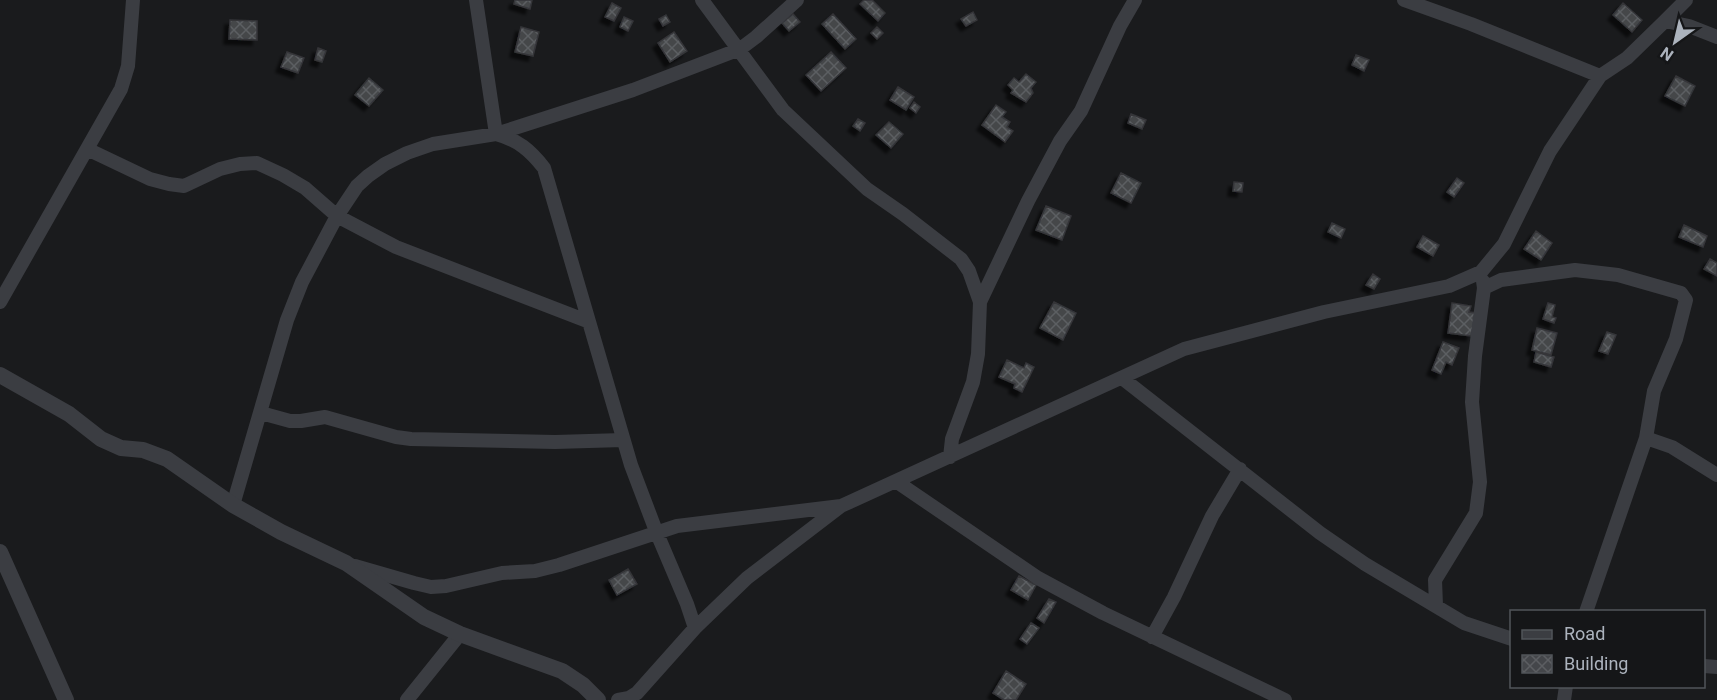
<svg xmlns="http://www.w3.org/2000/svg" width="1717" height="700" font-family="Roboto,sans-serif">
  <defs>
    <pattern id="building-cross-hatch" width="8" height="8" patternUnits="userSpaceOnUse" patternTransform="scale(1.5)"><rect width="8" height="8" fill="#44464a"/><path d="M0 0l8 8M0 8l8-8" fill="none" stroke="#5c5e62"/></pattern>
    <filter id="shadow"><feDropShadow dx="-5" dy="5" stdDeviation="1.5" flood-color="#0009"/></filter>
  </defs>
  <rect width="100%" height="100%" fill="#1a1b1d"/>
  <path fill="url(#building-cross-hatch)" stroke="#343539" stroke-width="1.5" filter="url(#shadow)" d="M515 0H532L530 9 514 4Z
    M864 0H872L885 13 878 21 860 4Z
    M612 3 621 8 614 21 605 17Z
    M1623 3 1642 20 1632 32 1613 15Z
    M973 12 977 20 966 26 961 19Z
    M793 14 800 22 789 31 782 23Z
    M833 14 856 39 845 49 822 24Z
    M666 15 670 22 663 26 659 19Z
    M624 17 633 21 628 31 620 27Z
    M230 20 257 21V40L229 39Z
    M521 27 539 32 533 56 515 52Z
    M877 27 883 33 877 39 871 33Z
    M674 32 687 51 670 62 658 43Z
    M318 48 326 51 322 62 315 60Z
    M287 52 304 58 298 73 281 67Z
    M831 52 846 68 821 91 806 75Z
    M1356 55 1369 60 1364 71 1352 65Z
    M1026 74 1036 82 1031 88 1033 93 1026 102 1011 93 1013 90 1008 85 1014 78 1019 82Z
    M1676 76 1695 86 1685 106 1665 96Z
    M369 78 383 90 369 106 355 95Z
    M898 87 914 97 906 110 890 100Z
    M914 102 920 107 916 113 910 108Z
    M996 105 1006 112 1002 117 1010 122 1007 127 1013 131 1005 142 982 125Z
    M1131 114 1146 120 1142 129 1128 123Z
    M858 119 865 123 860 131 853 126Z
    M889 122 903 134 891 148 876 135Z
    M1121 173 1141 183 1131 203 1111 193Z
    M1457 178 1464 183 1454 197 1447 192Z
    M1234 182 1243 183 1242 192 1233 191Z
    M1046 206 1071 216 1062 240 1036 230Z
    M1332 223 1345 229 1341 238 1328 232Z
    M1684 225 1707 236 1703 247 1679 237Z
    M1536 231 1552 243 1541 260 1524 249Z
    M1423 236 1439 245 1433 256 1417 247Z
    M1710 259 1717 263V276L1704 269Z
    M1373 274 1380 279 1374 289 1366 285Z
    M1054 302 1076 313 1063 340 1040 328Z
    M1452 303 1471 306 1469 312 1477 313 1471 336 1448 333Z
    M1548 303 1555 305 1552 317 1556 318 1554 323 1543 319Z
    M1537 328 1557 333 1551 355 1532 350Z
    M1607 332 1616 335 1608 354 1599 351Z
    M1443 342 1459 348 1452 365 1446 362 1441 374 1432 370Z
    M1536 352 1554 357 1551 367 1534 362Z
    M1007 360 1024 368 1026 363 1034 367 1022 392 1014 388 1015 384 999 377Z
    M628 569 637 584 617 595 609 580Z
    M1019 576 1036 585 1028 600 1011 590Z
    M1049 599 1056 602 1044 623 1037 618Z
    M1031 623 1039 628 1027 644 1020 639Z
    M1006 671 1026 684 1016 700H1004L993 693Z"/>
  <g fill="none" stroke-linecap="round" stroke-linejoin="round">
    <path stroke="#3b3d42" stroke-width="14" d="M476 0 496 134C518 140 530 150 544 168L631 465 656 531 687 604 695 628
      M702 0 783 110 867 189 903 214 961 259 969 271 980 302 978 354 973 382 952 439 950 457
      M1404 0 1471 24 1600 76
      M1665 21 1686 0
      M87 149 150 179 169 184 184 186 220 169 240 164 257 163 283 175 305 188 337 216 396 247 587 321
      M1484 288 1501 280 1575 270 1618 275 1681 293 1686 300 1676 339 1654 391 1646 438 1586 612
      M0 302 121 89 128 66 133 0
      M980 302 1028 201 1060 141 1081 111 1120 26 1135 0
      M1122 378 1320 533 1365 564 1464 623 1512 639
      M261 413 290 421H301L325 417 396 437 411 439 555 442 623 440
      M1646 438 1672 447 1717 475
      M897 482 1038 578 1103 613 1285 700
      M233 505 287 320 302 282 337 216 357 186 368 176 385 164 407 153 433 144 496 134 633 90 740 49 756 37 797 0
      M355 566 414 583 431 587 446 586 502 573 535 571 559 565 677 526 841 506
      M1436 605 1435 580 1476 513 1480 482 1472 402 1475 356 1484 288 1483 281
      M1152 637 1174 597 1212 516 1240 469
      M1704 666 1717 667
      M407 700 460 634
      M618 700 629 698 637 693 695 628 747 578 841 506 1184 349 1324 312 1449 286 1481 272 1504 244 1550 151 1600 76 1627 58 1665 21 1689 26 1717 37
      M1564 700 1566 686"/>
    <path stroke="#3b3d42" stroke-width="16" d="M0 375 69 414 101 439 121 448 143 450 167 459 233 505 281 532 346 563 424 617 460 634 562 671 583 685 598 700
      M0 552 66 700"/>
  </g>
  <rect x="1510" y="610" width="195" height="78" fill="#151618" stroke="#51555a" stroke-width="1.5"/>
  <rect x="1522" y="630" width="30" height="9" fill="#3b3d42" stroke="#51555a" stroke-width="1.5"/>
  <text x="1564" y="640" font-size="18" fill="#acb3bd">Road</text>
  <rect x="1522" y="655" width="30" height="18" fill="url(#building-cross-hatch)" stroke="#51555a" stroke-width="1.5"/>
  <text x="1564" y="670" font-size="18" fill="#acb3bd">Building</text>
  <g transform="translate(1675 42) rotate(214)" stroke="#151618" stroke-width="4.5" paint-order="stroke">
  <path d="M0-4.5L10 22L0 15L-10 22Z" fill="#acb3bd"/>
  <text y="-9" font-size="16" font-weight="bold" text-anchor="middle" fill="#acb3bd">N</text>
  </g>
</svg>
